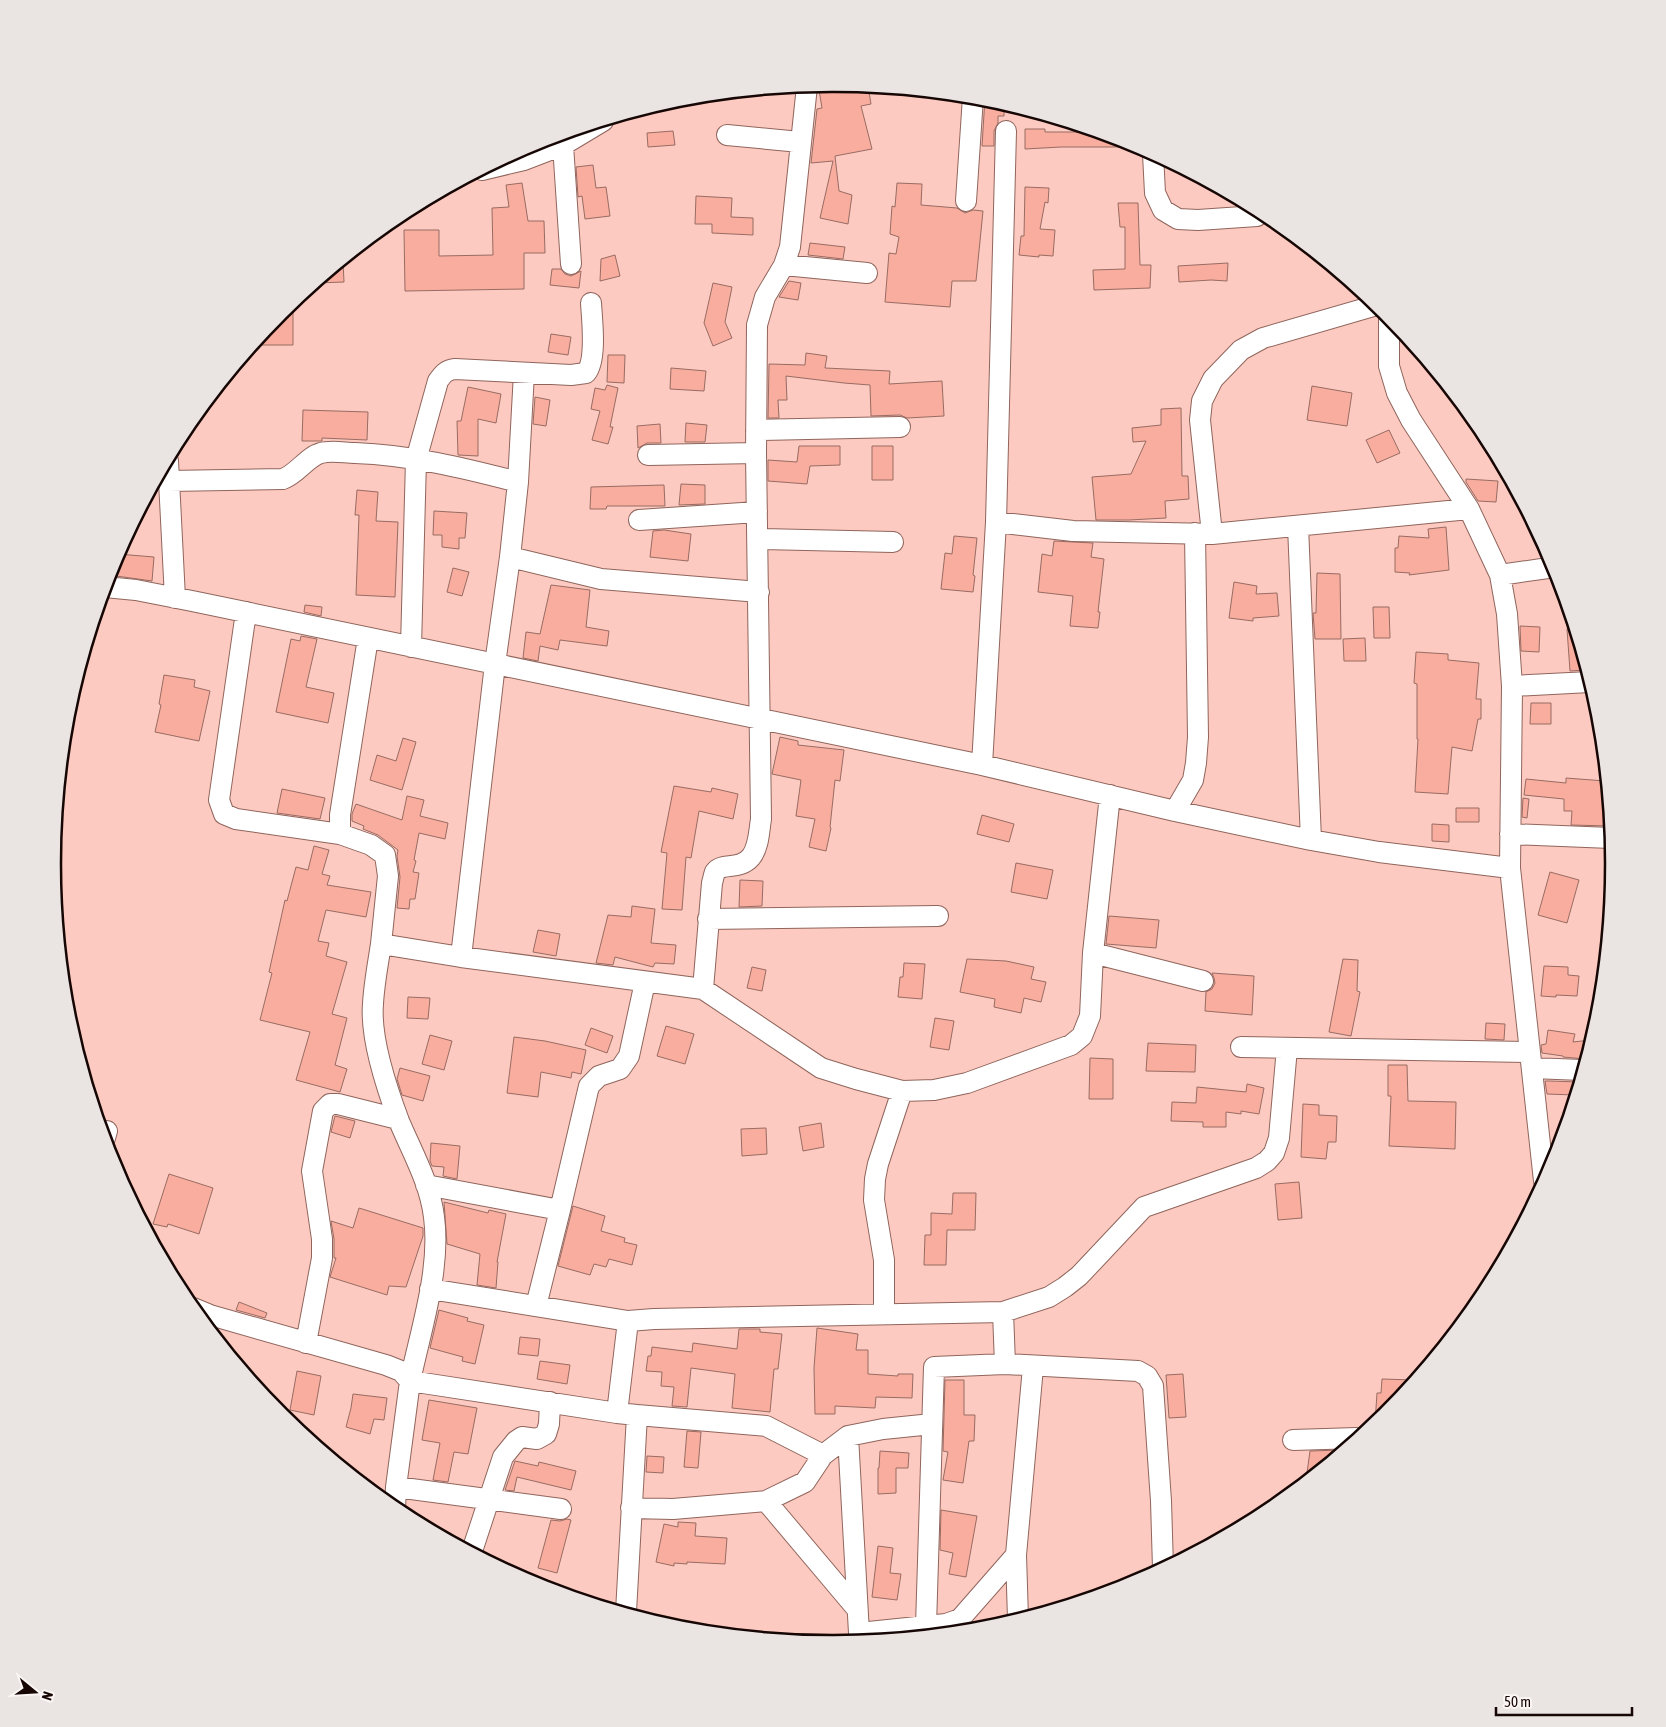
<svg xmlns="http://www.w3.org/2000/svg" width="1666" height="1727" font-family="'Asap Condensed',sans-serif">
  <rect width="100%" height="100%" fill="#fccac0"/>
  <path fill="#f9ad9e" stroke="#986c63" d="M833 83 868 86 871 104 861 106 872 149 835 156 839 191 852 195 848 224 820 218 833 161 811 163 817 109 822 108 818 84Z
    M985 98 1004 104V116H998V123L994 131V146H982Z
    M1025 129H1045V132H1096L1134 144V147H1061L1025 149Z
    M673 131 675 145 648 147 647 133Z
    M593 165 596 188 606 187 610 216 585 219 582 196 578 197 576 167Z
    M522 183 528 221H544L545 253H524V289L405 291 404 230H439V256L493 255 492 208 509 207 506 185Z
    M897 183 922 184 921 205 957 208 965 213 973 210 983 211 976 281H952L950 307 885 302 889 253 896 254 899 237 890 234 892 206 895 207Z
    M1025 187 1049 188 1048 203 1045 202 1040 229 1055 230 1053 256 1039 255V257L1019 255 1021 236H1024Z
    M696 196 732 198 731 217 753 218V235L712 233V224H695Z
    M1118 203H1138L1140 265H1151L1150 288 1094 290 1093 270 1125 269V227H1120Z
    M810 243 845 247 843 259 808 255Z
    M615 255 620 276 600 281 601 259Z
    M343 261 344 282 316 283 332 270Z
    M1228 263 1227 281 1211 280 1179 282 1178 266Z
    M552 269H561L565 274 571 276 581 271 579 288 550 285Z
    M789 281 801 283 798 300 779 297Z
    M713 283 732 287 725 322 732 338 713 346 704 323Z
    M293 302V345H253L281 311Z
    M551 334 571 337 568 355 548 352Z
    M806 353 827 356 825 368 890 371 889 384 942 381 944 416 907 418 900 415 871 416 870 385 844 383 786 376 787 400H778L779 418H768L769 364 805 365Z
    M608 355H625L624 383 607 382Z
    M671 368 706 371 704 391 670 389Z
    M607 385 618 388 610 427H613L608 444 592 440 600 411 591 409 595 388 605 390Z
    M1312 386 1352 393 1347 426 1307 420Z
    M468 387 501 394 496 423 478 419V456L458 455 457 421H461Z
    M535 397 550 400 546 426 533 424Z
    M1181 408 1182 476H1188L1189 499 1165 501 1166 518 1129 520H1096L1092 477 1131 474 1146 441 1133 442 1132 428 1161 425V409Z
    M303 410 368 412 367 440 322 438V441H302Z
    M686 423 707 425 705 442H685Z
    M660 424 661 443H647L638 448 637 426Z
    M1389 430 1400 453 1377 463 1366 440Z
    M799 446H840V465L810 466 807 484 768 481V460L797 462Z
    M872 446H893V480H872Z
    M1466 479 1498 481 1496 502 1478 501 1466 482Z
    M681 484 705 485V504L679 505Z
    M664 485 665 506H607L606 509H590L591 487Z
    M357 490 378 492 376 521 398 522 395 597 356 595 359 515H355Z
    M434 511 467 513 465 538H459V549L442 547V535H433Z
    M1446 527 1449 570 1409 575 1410 573 1395 572V548H1398L1399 536 1429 538 1428 529Z
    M664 530 691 534 688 561 650 557 653 531Z
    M954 536 977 538 973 575 975 576 973 592 941 589 945 553 952 554Z
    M1054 541 1093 543 1091 557 1104 559 1098 612H1100L1098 628 1070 626 1073 596 1038 592 1042 554 1052 556Z
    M118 554 154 557 152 581 109 575Z
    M453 568 469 572 462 596 447 592Z
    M1317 573 1340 574 1341 639H1315L1313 613H1316Z
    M1234 582 1257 586 1256 594 1277 593 1279 616 1253 618V621L1229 618Z
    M551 585 590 590 586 627 609 631 607 646 560 640 558 650 540 646 538 661 523 658 526 632 540 634Z
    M305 605 322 607 321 616 304 612Z
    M1373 607H1389L1390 638H1374Z
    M1520 626 1540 627 1539 652 1521 651Z
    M1573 628 1582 658 1586 670 1570 671 1567 629Z
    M301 636 317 639 306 687 334 693 328 723 276 712 291 639 300 641Z
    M1365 638 1366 661H1344L1343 639Z
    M1416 652 1448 654V660L1479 663 1476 699H1481V719H1478L1472 751 1452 747 1448 794 1415 792 1418 739H1417V684L1414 683Z
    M164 675 195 680 194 687 210 691 199 741 155 732 161 705 159 704Z
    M1531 703H1551V724H1530Z
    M780 737 798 741V745L844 750 840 781 835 780 830 827 831 828 826 851 809 847 815 819 796 816 801 780 772 774Z
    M403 738 416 742 402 790 370 780 377 755 396 761Z
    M1566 778 1605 781 1610 826 1571 825 1572 811H1564V799L1524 795 1526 779 1566 783Z
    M674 786 711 792 712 788 738 794 733 819 699 811 691 858 686 857 682 910 662 909 667 853 661 852Z
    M282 789 325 798 320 819 277 813Z
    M407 796 424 800 420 816 448 823 445 839 419 833 414 860 416 861 413 872 419 873 415 899H410L409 909 397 908 400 877 397 856 398 850 378 835 363 829 364 826 352 821V814L356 804 402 820Z
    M1523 798 1529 799 1527 818 1522 817Z
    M1456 808H1479V822H1456Z
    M982 815 1014 824 1009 842 977 834Z
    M1432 824 1449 825V842L1432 841Z
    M314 846 329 850 322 874 330 876 327 885 371 892 366 917 326 910 318 941 329 943 326 956 347 962 332 1014 347 1018 335 1065 347 1069 340 1092 296 1080 310 1032 260 1020 272 973 269 972 285 900 287 901 296 867 308 870Z
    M1016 863 1053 870 1047 899 1011 892Z
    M1550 872 1579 880 1567 923 1538 915Z
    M740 880 763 881 762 906 739 907Z
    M632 906 655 909 651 943 676 945 674 964 655 963 653 967 615 957 613 965 596 963 608 915 631 917Z
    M1109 916 1159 920 1156 948 1106 944Z
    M538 930 560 934 556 956 533 952Z
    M967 959 1006 961 1034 967 1031 979 1046 982 1041 1002 1024 998 1021 1013 994 1007 995 999 960 992Z
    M1343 959 1358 960 1357 991 1360 992 1351 1036 1329 1032Z
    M904 963 925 964 922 999 898 997 900 977H903Z
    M1544 966 1568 967V975L1579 976 1577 996 1556 995V997L1541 996Z
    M752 967 766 970 762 991 747 988Z
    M1212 973 1254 976 1252 1015 1205 1011 1206 992 1212 989 1215 983 1214 978Z
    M408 997 430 998 428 1019 407 1018Z
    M935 1018 954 1021 949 1050 930 1047Z
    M1486 1023 1505 1024 1504 1040 1485 1039Z
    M666 1026 694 1034 685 1064 657 1056Z
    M591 1028 613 1036 607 1053 585 1045Z
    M1548 1030 1575 1034 1573 1042 1591 1040 1585 1059 1563 1057V1056L1542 1053 1541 1045 1546 1044Z
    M430 1035 452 1041 444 1070 422 1064Z
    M514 1037 545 1041 586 1050 581 1074 572 1072 571 1078 541 1072 538 1097 507 1093Z
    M1148 1043 1196 1045 1195 1072 1146 1071Z
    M1090 1058 1113 1059V1099H1089Z
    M1388 1065H1407L1408 1101 1456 1102 1455 1149 1389 1146 1391 1096H1388Z
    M400 1068 430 1076 423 1101 402 1095 397 1079Z
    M1545 1081H1550L1578 1082 1574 1095 1547 1094Z
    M1247 1084 1264 1088 1259 1114 1241 1111V1114L1226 1112V1127H1203V1122L1171 1121 1172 1102 1196 1103 1197 1087 1246 1092Z
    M1303 1104 1319 1105V1115L1337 1116 1336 1142H1328L1326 1159 1301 1157Z
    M335 1116 355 1121 350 1138 331 1132Z
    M821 1123 824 1147 803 1151 799 1127Z
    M766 1128 767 1154 742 1156 741 1129Z
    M431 1143 460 1146 457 1179 443 1176 444 1167 432 1166 430 1161Z
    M169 1174 213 1188 199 1234 168 1224 167 1227 153 1224Z
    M1299 1182 1302 1218 1278 1220 1275 1184Z
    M953 1193H976L975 1230H947L946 1265H924L925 1235H931V1213L952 1214Z
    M444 1202 488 1213 489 1210 506 1214 497 1262H498L496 1288 477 1285 480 1254 447 1244Z
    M573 1206 605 1216 601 1231 625 1238 624 1242 637 1245 632 1265 609 1259 606 1267 594 1264 590 1275 558 1266Z
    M359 1208 423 1228V1236L406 1287 389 1286 387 1295 330 1277 336 1258H334V1239L331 1221 353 1228Z
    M239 1302 267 1313 265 1318 236 1310Z
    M439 1310 468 1318 467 1321 484 1325 475 1364 462 1361 463 1357 430 1348Z
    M817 1328 858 1334 856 1350H868V1374L898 1376V1374H913L912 1398 876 1397 875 1408 835 1406V1414H815L814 1368Z
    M739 1329H760V1332L782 1334 778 1369H774L770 1412 732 1408 735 1374 691 1368 687 1407 672 1406 674 1387 661 1386 662 1372 646 1371 648 1356H651L652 1347 692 1352 693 1343 737 1349Z
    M520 1337 540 1339 538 1356 518 1354Z
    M540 1361 570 1365 567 1384 537 1379Z
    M297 1371 321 1376 314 1415 290 1410Z
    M1183 1374 1186 1417 1169 1418 1166 1375Z
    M1382 1379 1414 1380 1385 1416 1375 1423 1377 1393H1381Z
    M945 1380H964V1415H975L974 1441H969L963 1483 943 1480 948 1452 943 1451Z
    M353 1394 387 1398 384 1420 374 1419 370 1434 346 1427 351 1408Z
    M429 1400 477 1408 468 1454 454 1452 448 1482 433 1480 440 1443 422 1440Z
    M687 1431 701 1432 698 1468 684 1467Z
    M1342 1450 1306 1480 1310 1451Z
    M880 1451 909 1453 908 1468H896V1493L878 1494V1468H879Z
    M647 1456 664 1457 663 1473 646 1472Z
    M515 1461 538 1466 539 1462 576 1471 571 1490 517 1477 514 1491 505 1490Z
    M941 1510 977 1516 966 1577 949 1574 953 1553 940 1550Z
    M567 1519 571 1520 557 1573 538 1568 551 1520 560 1521Z
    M678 1522 696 1523 695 1536 727 1538 725 1564 687 1562V1564L674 1563V1566L656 1562 664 1524 678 1527Z
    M878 1546 893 1548 890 1573 901 1574 897 1600 872 1597Z"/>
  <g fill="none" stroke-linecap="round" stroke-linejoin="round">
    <defs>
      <path id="minor" d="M1006 131 996 522 1073 531 1212 534 1469 509
        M560 135 563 145 571 264
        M727 135 800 142
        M1153 154 1155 193 1163 210 1178 219 1198 220 1257 216
        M482 170 524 160 563 145 603 121
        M966 201 973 97
        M784 265 867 273
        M1389 317V366L1397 393 1411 420 1469 509 1500 575 1507 614 1512 686 1510 868 1544 1181
        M756 430 900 427
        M648 455 756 453
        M168 461 175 598
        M169 481 283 479C297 474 308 456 321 453 332 450 345 453 355 453 411 455 464 468 518 482
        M639 520 757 512
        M1298 526 1311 840
        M1212 534 1200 420 1202 401 1213 379 1241 350 1263 338 1377 305
        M758 539 893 542
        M510 557 601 579 759 592
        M1500 575 1555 567
        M105 587 136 590 192 601 982 765 1175 811 1311 840 1379 852 1510 868
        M246 612 219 800 224 814 236 819 340 834
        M368 638 340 815V834L371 845 385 855 388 876 381 944 461 957 703 989 712 883C713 880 714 874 715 872 722 862 739 871 751 857 759 847 759 831 761 819L756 453 757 325 765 297 784 265 790 247 807 86
        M411 647 416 460 438 381C443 374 446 370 455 369L571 375 586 373C597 360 592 320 591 303
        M1512 686 1590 682
        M982 765 996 522
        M1175 811 1193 780 1196 763 1198 737 1195 533
        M1510 834 1611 838
        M708 919 938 916
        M381 944C378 964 374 984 373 1004 370 1038 387 1089 399 1121 412 1152 430 1183 434 1217 441 1269 421 1329 410 1381L617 1413
        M1093 953 1203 981
        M461 957 495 664 510 557 518 482 524 373
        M703 989 821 1068 856 1079 902 1091 934 1090 967 1083 1071 1045 1082 1036 1090 1016 1093 953 1110 795
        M1241 1047 1530 1052
        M1532 1068 1582 1070
        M105 1138 107 1131
        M426 1185 560 1210 589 1086 599 1076 620 1069 629 1056 645 982
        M430 1289 628 1321
        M536 1306 560 1210
        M193 1308 210 1315 386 1365 401 1371 410 1381 396 1487 395 1509
        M1003 1312 1049 1297 1065 1287 1079 1276 1144 1207 1256 1168 1267 1161 1274 1153 1279 1138 1287 1048
        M884 1314V1260L874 1200 875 1179 878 1164 902 1091
        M306 1343 322 1258V1239L312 1171 323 1111 330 1104H338L398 1119
        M637 1415 617 1413 628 1321 654 1319 1003 1312 1005 1364 1138 1371 1147 1376 1153 1386 1161 1501 1163 1568
        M848 1436 859 1633 946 1624 960 1619 1016 1555 1033 1367
        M1293 1440 1357 1438
        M396 1487 561 1509
        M766 1501 857 1609
        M631 1508 673 1509 766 1501 805 1482 823 1455 848 1436 883 1429 932 1424
        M472 1551 503 1457 516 1441 522 1437 537 1439 546 1434 549 1424 550 1402
        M1016 1555 1018 1619
        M626 1612 637 1415 766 1426 823 1455
        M926 1626 934 1367 1005 1364"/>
    </defs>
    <use href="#minor" stroke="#90655c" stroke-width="22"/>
    <use href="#minor" stroke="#fff" stroke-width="20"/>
  </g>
  <path d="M0 0H1666V1727H0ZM832 92H834A771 771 0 0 1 1605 863V864A771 771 0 0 1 834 1635H832A771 771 0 0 1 61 864V863A771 771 0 0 1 832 92Z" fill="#eae4e3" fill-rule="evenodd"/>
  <path fill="none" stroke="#160705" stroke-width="2.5" d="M832 92H834A771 771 0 0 1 1605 863V864A771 771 0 0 1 834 1635H832A771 771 0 0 1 61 864V863A771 771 0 0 1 832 92Z"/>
  <g transform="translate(35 1692) rotate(108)" stroke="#fcf7f6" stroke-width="4" paint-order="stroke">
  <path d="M0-4L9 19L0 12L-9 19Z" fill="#160705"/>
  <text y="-8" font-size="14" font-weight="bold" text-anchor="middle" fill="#160705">N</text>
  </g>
  <path d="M1496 1707v8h136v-8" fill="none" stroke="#160705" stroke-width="2.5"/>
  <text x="1504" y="1707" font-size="15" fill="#160705" stroke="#fcf7f6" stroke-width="4" paint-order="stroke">50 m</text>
</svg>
